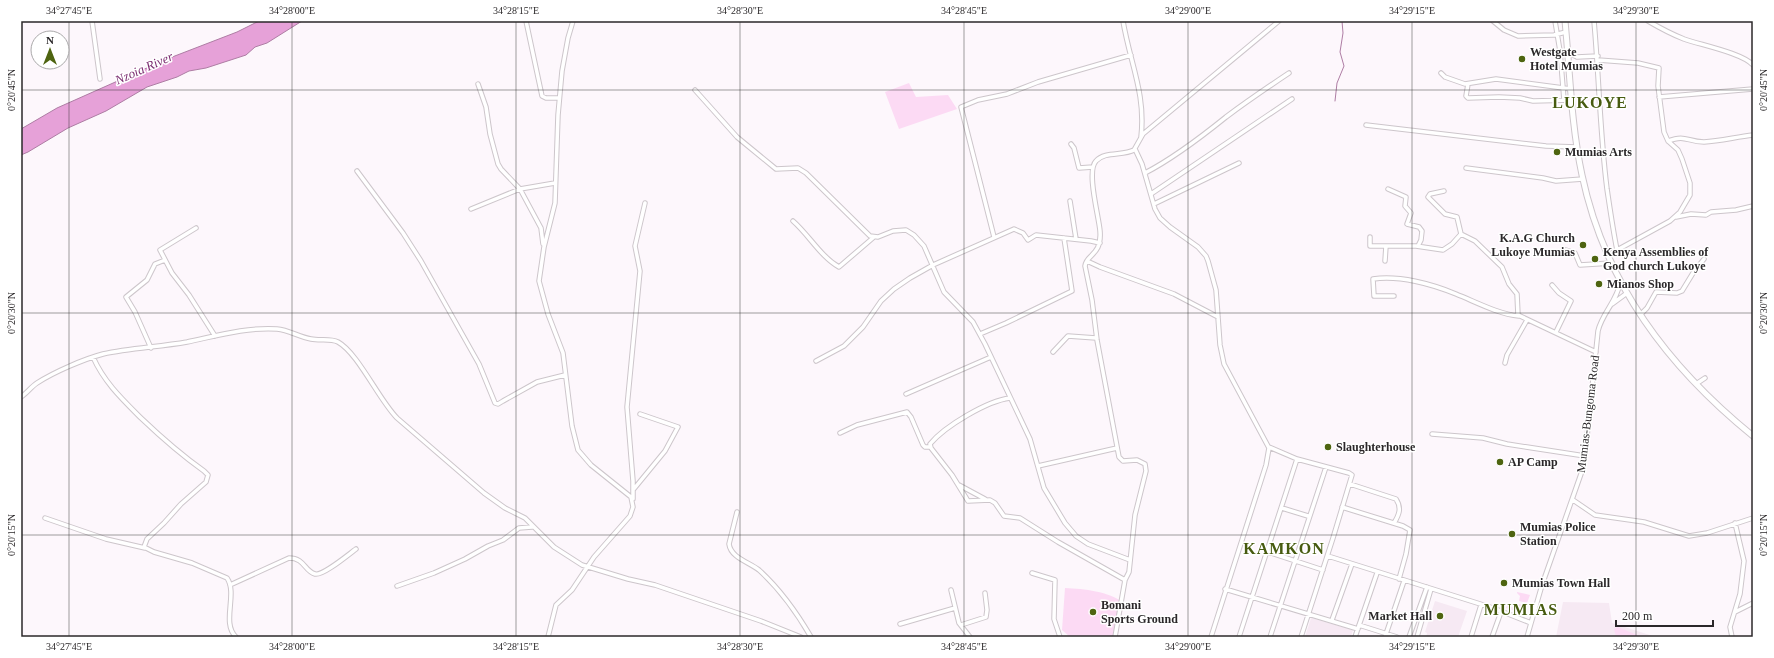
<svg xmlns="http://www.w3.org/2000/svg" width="1774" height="658" font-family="'Times New Roman',serif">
  <rect width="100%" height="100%" fill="#fdf7fc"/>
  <path fill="#f6e9f3" d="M1435 601 1467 611 1458 637H1426L1427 633 1425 632Z
    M1563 602 1609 603 1612 623 1656 637H1556Z
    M1311 618 1353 630 1351 637H1305Z"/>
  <path fill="#fcdaf4" d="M909 83 916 97 948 95 957 109 899 129 885 92Z
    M1065 588C1085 589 1108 591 1124 603L1117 637H1070L1062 630Z
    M1517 592 1530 595 1527 603 1519 601 1520 596 1517 593Z
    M1518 604 1526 606 1524 614 1506 608 1507 606 1517 608Z
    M1618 627 1642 637H1616L1614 629Z"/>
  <path fill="#e6a1d8" stroke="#ae7da4" d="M259 21H302L267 43 255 47 246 55 206 68 189 71 177 77 147 87 106 111 68 128 28 152 21 155V129L57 108 167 59 237 32Z"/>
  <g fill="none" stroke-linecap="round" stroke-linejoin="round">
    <path stroke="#ae7da4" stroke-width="1" d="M1335 101 1337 83 1344 66 1340 52 1343 33 1342 21"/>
    <defs>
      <path id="minor" d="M92 21 100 79
        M526 21 542 96 546 98H559
        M1123 21C1130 63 1146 94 1141 137
        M1493 21 1504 30 1518 36 1554 35 1566 32
        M1555 21 1560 51 1564 100
        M1594 21C1599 77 1600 134 1607 189 1610 209 1613 230 1617 250
        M1648 21C1660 28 1671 34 1684 39 1701 45 1742 53 1753 65
        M1568 52 1577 57 1598 56
        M1598 60 1638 63 1659 68 1658 86 1664 132 1668 141 1678 150 1682 159 1690 183V195L1680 212 1670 221 1608 255
        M1441 73 1445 77 1465 84 1496 79 1571 89
        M478 84 486 107 490 134 498 164 501 169 520 189 541 228 543 244
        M1468 84 1466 96 1468 98 1499 97 1520 98 1533 101 1572 100
        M695 90 737 137 776 169 798 168 806 173 870 236 878 237 893 231 906 230 914 235 924 246 944 292 973 322 985 344 1030 439 1044 488 1065 523 1076 536 1088 544 1130 560
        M1659 97 1753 89
        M1366 125 1546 146 1577 147
        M1668 141C1686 134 1687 142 1704 142 1720 141 1736 137 1753 135
        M1071 144 1074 148 1079 168 1093 167
        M1135 149 1142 164 1155 209 1160 218 1170 227 1198 247 1206 256 1208 261 1216 290 1220 345 1224 364 1269 448 1266 465 1211 637
        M1466 168 1543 178 1556 181 1583 179
        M357 171 403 233 421 261 479 364 495 403 498 404 503 401 537 382 565 375
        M1145 173C1174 158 1200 138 1226 117 1246 102 1268 87 1289 73
        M1388 189 1406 197 1405 206 1411 213 1407 224 1419 227 1422 231 1421 240 1418 246
        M1444 191 1430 194 1428 197 1445 214 1457 217 1461 234 1475 241 1502 267 1509 284 1517 294 1518 315 1596 352
        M1151 194 1292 99
        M1070 201 1076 239
        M1154 204 1239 163
        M471 209 520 189 555 183
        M1676 217 1691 214 1706 215 1711 212 1736 210 1753 206
        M793 221C809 235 821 257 839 267L874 237
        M196 228 160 250 172 273 189 295 215 336
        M994 237 961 107 978 100 1007 94 1038 82 1131 55
        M1370 237V246H1416L1443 250 1452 244 1461 234
        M1566 250 1575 253 1580 265 1612 263
        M1087 261 1100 267 1174 294 1218 317
        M1385 261 1386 246
        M1552 285 1559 293 1571 301 1556 332
        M1394 296H1374L1373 279C1399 275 1432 284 1456 294 1476 302 1498 314 1519 316
        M1612 304 1627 293
        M1640 315 1647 308 1656 292 1677 293 1682 291 1693 273 1704 259
        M980 334 1006 323 1072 291 1064 238
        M151 348 135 312 126 297 147 280 155 264 165 260
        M1053 352 1068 336 1096 338
        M93 357C104 382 122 399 141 418 162 438 180 454 204 471L208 475 206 482 181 504 164 523 147 539 144 547 154 552 192 563 227 578C238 594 221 623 236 637
        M816 361 844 346 863 327 881 301 894 289 910 278 933 265 1014 229 1023 233 1028 240 1036 235 1091 241 1100 243
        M1505 363 1507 355 1527 320
        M1696 384 1705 378
        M906 394 991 357
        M21 397C27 393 31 387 37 383 54 372 84 359 103 354 130 348 159 347 187 342 216 336 246 327 277 329 289 330 299 337 311 339 320 341 330 338 338 342 358 353 379 400 397 418L484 493 505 508 525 518 554 547 582 565 628 579 655 585 761 621 801 637
        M1010 398C987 401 945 426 930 444L931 448 952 475 968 501 990 500 995 503 1004 516 1020 518 1058 542 1125 580
        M840 433 857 425 907 412 911 417 923 445 925 447H930
        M1432 434 1483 438 1507 444 1585 456
        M1269 447 1297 459 1349 473 1352 475 1333 538 1301 637
        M1038 466 1117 448
        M1350 484 1396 499C1402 508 1399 515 1394 523
        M959 485 985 499
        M633 490 665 451 678 427 640 414
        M633 499V481L627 407 640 271 635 246 645 203
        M1573 500 1595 515 1644 522 1689 536 1707 533 1753 518
        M1342 507 1403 526 1410 530 1406 554 1399 579
        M1282 508 1308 516
        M737 512 729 544C731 558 749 562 759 570 780 589 797 613 811 637
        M45 518 106 539 145 548
        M1268 552 1323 570
        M1328 556 1493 608 1531 623
        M1032 573 1055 580 1054 619 1060 637
        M230 585 289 558C305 558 304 571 315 574 323 576 349 554 356 549
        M397 586 434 573 465 559 488 546 503 540 519 528 532 527
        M1225 589 1358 629
        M951 590 959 623 970 637
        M1735 612 1753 603
        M1332 620 1352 564
        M900 624 955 608
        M961 625 986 617 987 610 985 593
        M1359 625 1397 637
        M548 637 556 605 572 590 594 557 630 516 633 507 631 497 591 465 578 450 572 426 563 353 548 314 539 281 544 247 555 203 558 115 562 71 568 38 573 21
        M1115 637 1125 580 1129 572 1135 515 1146 471 1145 464 1137 460 1123 461 1119 457 1097 340 1092 300 1085 266C1086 254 1102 256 1100 231 1099 217 1086 171 1096 161 1105 151 1123 156 1134 150L1143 134 1279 21
        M1239 637 1297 459
        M1270 637 1326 467
        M1355 637 1377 573
        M1385 637 1404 581
        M1409 637 1427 587
        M1417 637 1431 589
        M1471 637 1481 605
        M1492 637 1501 612
        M1527 637 1542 585 1582 471 1585 456 1598 331C1602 313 1618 300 1620 282
        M1732 637 1730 627 1740 594 1744 561 1735 523"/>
      <path id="highway" d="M1565 21C1570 72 1571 124 1582 175 1605 284 1668 367 1753 436"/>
    </defs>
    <use href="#minor" stroke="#cdc6cb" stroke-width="5.5"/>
    <use href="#highway" stroke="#cdc6cb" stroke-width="7"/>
    <use href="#minor" stroke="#fff" stroke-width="3.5"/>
    <use href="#highway" stroke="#fff" stroke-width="5"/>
  </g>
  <path fill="none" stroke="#2b282a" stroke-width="1" stroke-opacity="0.45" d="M69 21V637M292 21V637M516 21V637M740 21V637M964 21V637M1188 21V637M1412 21V637M1636 21V637M21 90H1753M21 313H1753M21 535H1753"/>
  <g fill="#4e6410" stroke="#fff" stroke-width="1.5">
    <circle cx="1522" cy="59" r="4"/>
    <circle cx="1557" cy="152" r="4"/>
    <circle cx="1583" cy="245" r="4"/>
    <circle cx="1595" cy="259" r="4"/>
    <circle cx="1599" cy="284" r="4"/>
    <circle cx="1328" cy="447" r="4"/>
    <circle cx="1500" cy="462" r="4"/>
    <circle cx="1512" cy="534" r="4"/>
    <circle cx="1504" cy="583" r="4"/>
    <circle cx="1093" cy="612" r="4"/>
    <circle cx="1440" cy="616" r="4"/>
  </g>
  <g text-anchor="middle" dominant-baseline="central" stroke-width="3" stroke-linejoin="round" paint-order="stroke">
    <g font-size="12" font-weight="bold" fill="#2b282a" stroke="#fff" text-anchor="start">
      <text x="1530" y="52">Westgate<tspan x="1530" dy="14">Hotel Mumias</tspan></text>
      <text x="1565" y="152">Mumias Arts</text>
      <text x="1575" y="238" text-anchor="end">K.A.G Church<tspan x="1575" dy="14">Lukoye Mumias</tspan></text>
      <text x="1603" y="252">Kenya Assemblies of<tspan x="1603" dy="14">God church Lukoye</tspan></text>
      <text x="1607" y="284">Mianos Shop</text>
      <text x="1336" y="447">Slaughterhouse</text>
      <text x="1508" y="462">AP Camp</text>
      <text x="1520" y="527">Mumias Police<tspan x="1520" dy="14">Station</tspan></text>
      <text x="1512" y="583">Mumias Town Hall</text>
      <text x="1101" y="605">Bomani<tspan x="1101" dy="14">Sports Ground</tspan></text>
      <text x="1432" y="616" text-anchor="end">Market Hall</text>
    </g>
    <g font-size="12" fill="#2b282a" stroke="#fff">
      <text transform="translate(1588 414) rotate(-83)">Mumias-Bungoma Road</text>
    </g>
    <g font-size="13" font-style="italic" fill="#7b2c70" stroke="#fff">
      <text transform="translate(144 68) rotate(-24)">Nzoia River</text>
    </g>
    <g font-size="16" font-weight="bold" letter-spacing="1" fill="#475b10" stroke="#fff">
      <text x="1590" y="102">LUKOYE</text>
      <text x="1284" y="548">KAMKON</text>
      <text x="1521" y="609">MUMIAS</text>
    </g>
  </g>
  <rect width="1774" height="658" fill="none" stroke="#ffffff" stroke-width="44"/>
  <g transform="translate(50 50)"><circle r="19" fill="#ffffff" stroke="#aaa9aa"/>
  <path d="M0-3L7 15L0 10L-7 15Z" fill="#4e6410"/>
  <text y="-6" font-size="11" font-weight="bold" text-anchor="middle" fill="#2b282a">N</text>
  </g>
  <path d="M1616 620v6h97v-6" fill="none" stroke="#2b282a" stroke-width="2"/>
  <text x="1622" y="620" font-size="12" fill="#2b282a" stroke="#ffffff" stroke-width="3" paint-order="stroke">200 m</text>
  <rect x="22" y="22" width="1730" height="614" fill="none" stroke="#2b282a" stroke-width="1.5"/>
  <g font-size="10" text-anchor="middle" fill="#2b282a">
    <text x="69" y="14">34°27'45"E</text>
    <text x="292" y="14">34°28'00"E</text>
    <text x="516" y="14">34°28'15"E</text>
    <text x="740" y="14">34°28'30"E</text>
    <text x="964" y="14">34°28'45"E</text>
    <text x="1188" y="14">34°29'00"E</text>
    <text x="1412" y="14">34°29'15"E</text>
    <text x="1636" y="14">34°29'30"E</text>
    <text transform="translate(11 90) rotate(-90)" y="4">0°20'45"N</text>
    <text transform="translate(1763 90) rotate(-90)" y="4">0°20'45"N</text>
    <text transform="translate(11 313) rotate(-90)" y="4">0°20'30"N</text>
    <text transform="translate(1763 313) rotate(-90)" y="4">0°20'30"N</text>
    <text transform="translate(11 535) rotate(-90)" y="4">0°20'15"N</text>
    <text transform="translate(1763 535) rotate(-90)" y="4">0°20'15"N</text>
    <text x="69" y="650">34°27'45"E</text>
    <text x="292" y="650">34°28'00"E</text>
    <text x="516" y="650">34°28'15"E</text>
    <text x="740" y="650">34°28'30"E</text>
    <text x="964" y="650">34°28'45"E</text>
    <text x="1188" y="650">34°29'00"E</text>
    <text x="1412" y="650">34°29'15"E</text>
    <text x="1636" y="650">34°29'30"E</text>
  </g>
</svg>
